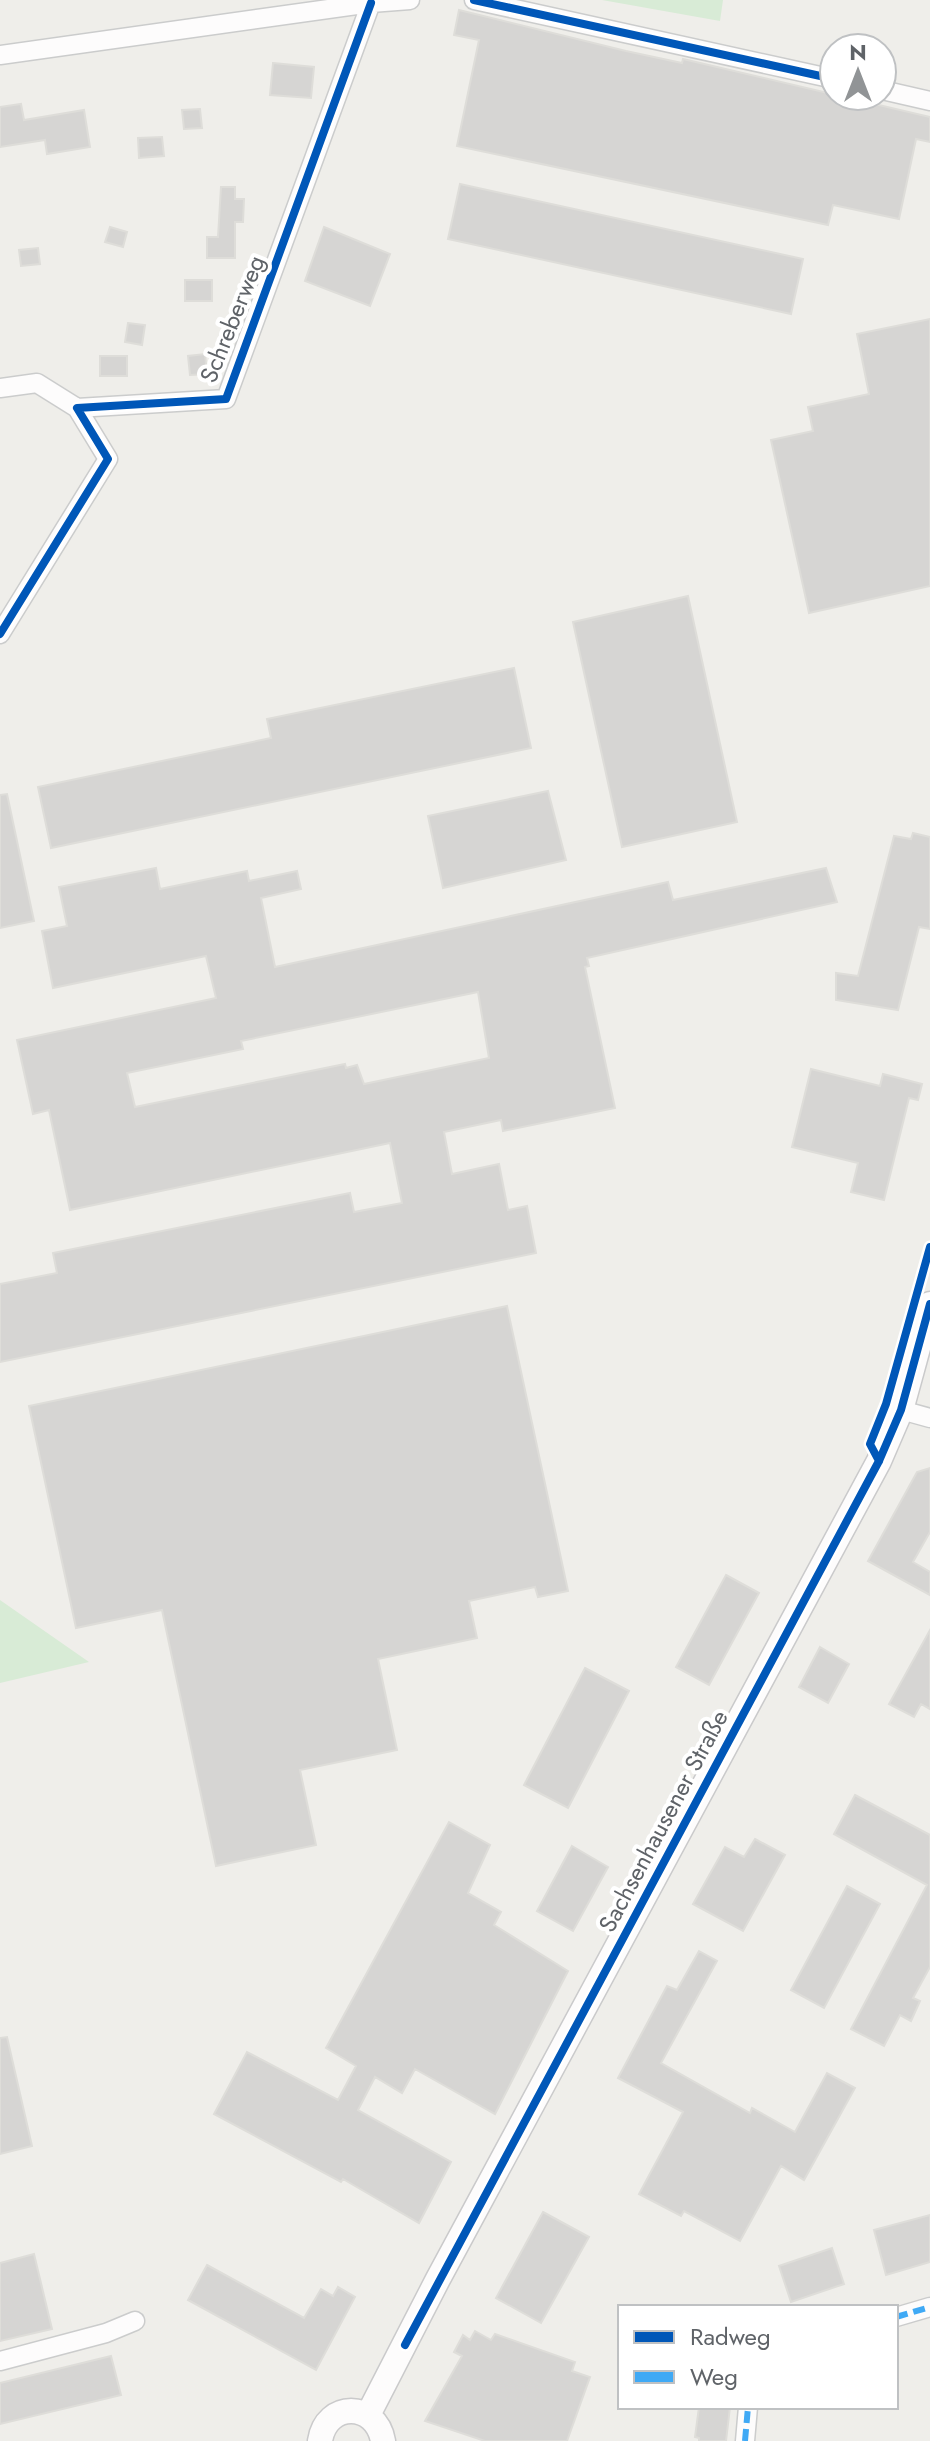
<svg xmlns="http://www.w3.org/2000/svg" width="930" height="2441" font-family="Jost,sans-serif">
  <rect width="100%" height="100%" fill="#efeeea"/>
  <path fill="#d8ebd6" d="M602 0H723L720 21Z
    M0 1600 89 1662 0 1683Z"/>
  <path fill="#d6d5d3" stroke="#deddd9" stroke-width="2" fill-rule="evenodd" d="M459 10 626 51 682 63 683 59 930 117V142L916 139 899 219 833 205 828 225 457 146 479 40 454 35Z
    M273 63 314 67 311 98 270 95Z
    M21 104 24 120 84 110 90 147 47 154 45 140 0 147V107Z
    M200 109 202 128 184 129 182 110Z
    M162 137 164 156 139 158 138 138Z
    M460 184 803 259 791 314 448 239Z
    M221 187H235V199H244L243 222H235V258H207V237H218Z
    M110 227 127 232 123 247 105 242Z
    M324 227 390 254 370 306 305 281Z
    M38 248 40 264 21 266 19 250Z
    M185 280H212V301H185Z
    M930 319V586L809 613 771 440 813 431 808 407 869 394 857 334Z
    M128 323 145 325 142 345 125 342Z
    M205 354 207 374 190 375 188 356Z
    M100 356H127V376H100Z
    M688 596 737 822 622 847 573 622Z
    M514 668 531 748 51 848 38 787 271 738 267 719Z
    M548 791 566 860 443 888 428 816Z
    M7 794 34 921 0 928V795Z
    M913 833 930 837V929L919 927 898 1010 836 1000V973L858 976 894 836 911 839Z
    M156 868 160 889 247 871 249 881 297 871 301 889 261 898 275 967 668 882 673 900 826 868 837 902 587 958 589 966 585 967 615 1108 503 1131 501 1120 444 1132 452 1174 499 1164 508 1210 527 1206 536 1253 0 1362V1284L57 1273 53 1253 350 1193 354 1212 402 1203 390 1143 70 1210 49 1110 33 1114 17 1040 216 998 206 956 53 988 42 931 67 926 59 887ZM478 992 489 1058 364 1084 357 1065 346 1068 345 1064 135 1107 127 1073 243 1049 241 1041Z
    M811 1069 880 1086 883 1074 922 1084 918 1100 909 1098 884 1200 851 1192 858 1163 792 1147Z
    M507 1306 568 1591 538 1597 535 1587 469 1601 477 1638 378 1659 397 1750 300 1770 316 1845 216 1866 162 1610 76 1628 29 1406Z
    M930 1468V1532L913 1562 930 1572V1595L868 1561 917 1472Z
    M726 1575 759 1593 709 1685 676 1667Z
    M930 1630V1709L921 1704 914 1717 889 1704Z
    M820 1647 849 1664 828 1703 799 1687Z
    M585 1668 629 1691 568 1808 524 1785Z
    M855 1795 930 1835V1967L913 1998 920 2001 911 2021 900 2015 884 2046 851 2029 927 1885 834 1834Z
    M449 1822 490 1845 468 1893 501 1912 494 1925 568 1971 495 2114 415 2069 402 2093 375 2077 358 2110 451 2162 419 2223 343 2179 341 2182 214 2114 247 2052 338 2100 356 2066 326 2048Z
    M755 1839 785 1855 743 1931 693 1904 725 1847 744 1857Z
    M572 1846 608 1867 573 1931 537 1911Z
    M847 1886 880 1904 824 2008 791 1990Z
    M699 1951 717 1961 661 2063 750 2113 752 2108 795 2132 827 2073 855 2088 804 2180 781 2166 740 2241 684 2211 681 2216 639 2194 683 2112 618 2078 667 1986 677 1990Z
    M7 2037 32 2146 0 2154V2038Z
    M543 2212 589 2237 541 2323 496 2298Z
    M930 2215V2262L886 2275 874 2230Z
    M832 2248 844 2284 791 2302 779 2266Z
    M34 2254 52 2329 0 2341V2263Z
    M207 2265 304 2318 321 2289 333 2296 338 2287 355 2297 316 2370 188 2300Z
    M475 2331 491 2340 495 2334 575 2362 572 2371 590 2377 567 2441H485L425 2421 462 2356 454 2352 463 2335 470 2340Z
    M111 2356 121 2395 0 2424V2383Z
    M699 2407H730L726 2441H699V2438L695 2437Z"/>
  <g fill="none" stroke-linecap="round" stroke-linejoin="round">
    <defs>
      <path id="street" d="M474 0 834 79
        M0 55 371 3 410 0
        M882 90 930 101
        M0 388 37 383 77 408
        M0 634 108 459 77 408 226 399 371 3
        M901 1410 930 1418
        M896 2317 930 2307
        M0 2361 106 2333 135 2321
        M745 2441 748 2407"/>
      <path id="secondary" d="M368 2415 438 2279 879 1461 901 1410 930 1304
        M320 2441C326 2401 376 2401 383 2441"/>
    </defs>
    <use href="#street" stroke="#cbcccc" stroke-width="21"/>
    <use href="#secondary" stroke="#cacacb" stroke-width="27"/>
    <use href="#street" stroke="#fdfcfc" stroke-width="18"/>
    <use href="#secondary" stroke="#fdfcfc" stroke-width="24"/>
    <path stroke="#3fa9f5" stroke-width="6" stroke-dasharray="12 6" stroke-linecap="butt" d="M896 2317 930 2307
      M745 2441 748 2407"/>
    <defs>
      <path id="cycleway" d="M474 0 834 79
        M0 634 108 459 77 408 226 399 371 3
        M879 1461 870 1444 886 1404 930 1247
        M405 2345 879 1461 901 1410 930 1304"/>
    </defs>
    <use href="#cycleway" stroke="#fff" stroke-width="13"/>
    <use href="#cycleway" stroke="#0057b8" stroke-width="8"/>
  </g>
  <g text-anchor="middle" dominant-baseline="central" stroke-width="8" stroke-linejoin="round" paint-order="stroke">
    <g font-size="24" fill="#5f6368" stroke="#fff">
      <text transform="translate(232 319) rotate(-68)">Schreberweg</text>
      <text transform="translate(663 1821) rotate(-62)">Sachsenhausener Straße</text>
    </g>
  </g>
  <rect x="618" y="2305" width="280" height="104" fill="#ffffff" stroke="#bfc1c3" stroke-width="2"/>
  <rect x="634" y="2331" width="40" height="12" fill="#0057b8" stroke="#bfc1c3" stroke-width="2"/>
  <text x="690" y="2345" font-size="24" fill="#5f6368">Radweg</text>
  <rect x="634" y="2371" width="40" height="12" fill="#3fa9f5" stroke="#bfc1c3" stroke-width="2"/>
  <text x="690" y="2385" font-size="24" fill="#5f6368">Weg</text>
  <g transform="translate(858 72)"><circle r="38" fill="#ffffff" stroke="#bfc1c3" stroke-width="2"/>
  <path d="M0-6L14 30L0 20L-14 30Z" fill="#919496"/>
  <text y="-12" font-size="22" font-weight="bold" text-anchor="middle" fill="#5f6368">N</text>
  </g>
</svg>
